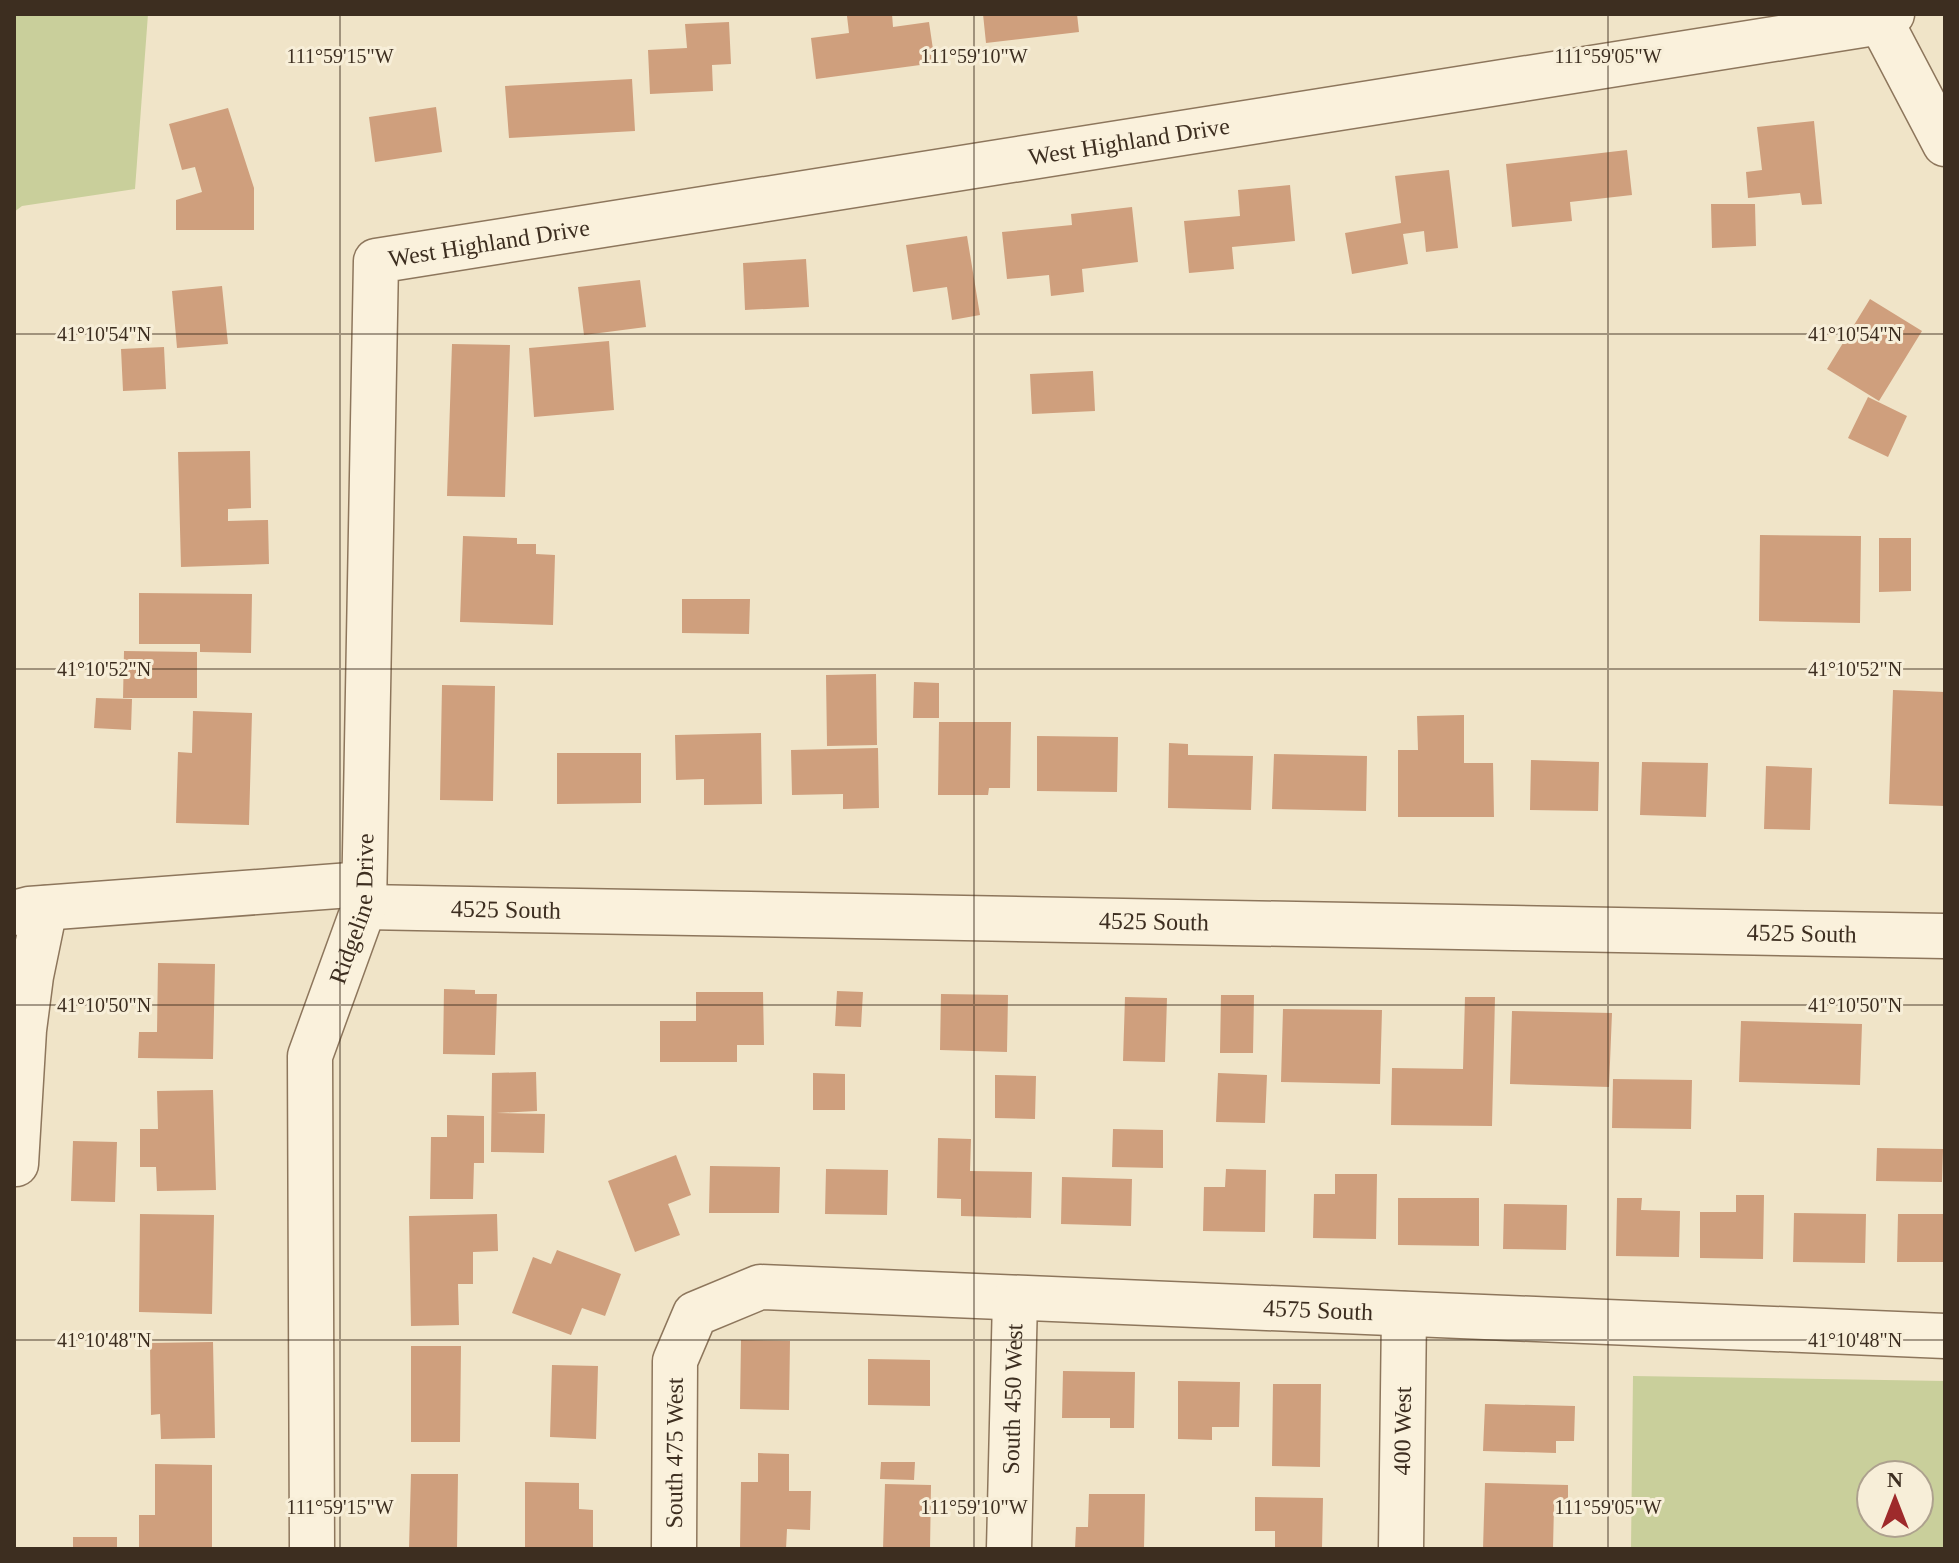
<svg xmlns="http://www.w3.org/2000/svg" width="1959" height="1563" font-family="'Times New Roman',serif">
  <rect width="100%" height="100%" fill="#f0e4c8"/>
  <path fill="#c9cf9b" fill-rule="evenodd" d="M14 14H148L135 189 22 206 14 212Z
    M1633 1376 1945 1381V1549H1631ZM1871 1475H1919V1523H1871Z"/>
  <path fill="#cf9f7d" d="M864 14H892L893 27 929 22 935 63 816 79 811 38 849 33 847 16Z
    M983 14H1077L1079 32 986 43Z
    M729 22 731 64 712 65 713 91 650 94 648 50 687 48 685 24Z
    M632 79 635 131 509 138 505 86Z
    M436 107 442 152 375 162 369 117Z
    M228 108 254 188V230H176V200L202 192 195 167 182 170 169 124Z
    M1814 121 1822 204 1802 205 1800 193 1748 198 1746 172 1762 170 1757 127Z
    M1627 150 1632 195 1570 202 1572 221 1512 227 1506 164Z
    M1449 170 1458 248 1426 252 1424 231 1403 234 1408 264 1352 274 1345 233 1401 223 1395 176Z
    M1290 185 1295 241 1232 247 1234 269 1189 273 1184 221 1240 216 1238 190Z
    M1711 204H1755L1756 246 1712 248Z
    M1132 207 1138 262 1082 269 1084 292 1051 296 1049 275 1007 279 1002 232 1072 225 1071 214Z
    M967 236 980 315 952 320 947 287 913 292 906 245Z
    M806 259 809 307 745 310 743 263Z
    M640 280 646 327 584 335 578 287Z
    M222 286 228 344 177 348 172 291Z
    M1870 299 1922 331 1879 401 1827 369Z
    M609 341 614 410 534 417 529 348Z
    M452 344 510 345 505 497 447 496Z
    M164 347 166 389 123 391 121 349Z
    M1093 371 1095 411 1032 414 1030 374Z
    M1868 397 1907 416 1888 457 1848 438Z
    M250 451 251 508 228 509V521L268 520 269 564 181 567 178 452Z
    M1760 535 1861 536 1860 623 1759 621Z
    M463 536 517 538V544H536V554L555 555 553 625 460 622Z
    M1879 538H1911V591L1879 592Z
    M139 593 252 594 251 653 200 652V644H139Z
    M682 599H750L749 634 682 633Z
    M124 651 197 652V698H123Z
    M876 674 877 745 827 746 826 675Z
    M914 682 939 683V718H913Z
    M442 685 495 686 493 801 440 800Z
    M1893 690 1945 692V806L1889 804Z
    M96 698 132 699 131 730 94 728Z
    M193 711 252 713 249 825 176 823 178 752 192 753Z
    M1464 715V763H1493L1494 817H1398V750H1418L1417 716Z
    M939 722H1011L1010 788H989L988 795H938Z
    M761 733 762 804 704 805V779L676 780 675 735Z
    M1037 736 1118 737 1117 792 1037 791Z
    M1169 743 1188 744V755L1253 756 1251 810 1168 808Z
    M878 748 879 808 843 809V794L792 795 791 750Z
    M557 753H641V803L557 804Z
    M1274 754 1367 756 1366 811 1272 809Z
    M1531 760 1599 762 1598 811 1530 810Z
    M1642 762 1708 763 1706 817 1640 815Z
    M1766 766 1812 768 1810 830 1764 829Z
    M158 963 215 964 213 1059 138 1058 139 1032H157Z
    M444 989 475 990V994H497L495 1055 443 1054Z
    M837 991 863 992 861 1027 835 1026Z
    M696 992H763L764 1045H737V1062H660V1021H696Z
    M941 994 1008 995 1007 1052 940 1050Z
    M1221 995H1254L1253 1053H1220Z
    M1125 997 1167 998 1165 1062 1123 1061Z
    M1465 997H1495L1492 1126 1391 1125 1392 1068 1463 1069Z
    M1283 1009 1382 1010 1380 1084 1281 1082Z
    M1512 1011 1612 1013 1609 1087 1510 1084Z
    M1741 1021 1862 1024 1860 1085 1739 1082Z
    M536 1072 537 1111 496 1113 545 1114 544 1153 491 1152 492 1073Z
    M813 1073 845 1074V1110H813Z
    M1218 1073 1267 1075 1265 1123 1216 1122Z
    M995 1075 1036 1076 1035 1119 995 1118Z
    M1613 1079 1692 1080 1691 1129 1612 1128Z
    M213 1090 216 1190 157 1191 156 1167H140V1129H158L157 1091Z
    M447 1115 484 1116V1163H474L473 1199H430L431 1137H447Z
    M1113 1129 1163 1130V1168L1112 1167Z
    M938 1138 971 1139 970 1171 1032 1172 1031 1218 961 1216V1199L937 1198Z
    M73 1141 117 1142 115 1202 71 1201Z
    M1877 1148 1943 1149 1942 1182 1876 1181Z
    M676 1155 691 1195 668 1204 680 1235 635 1252 608 1181Z
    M710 1166 780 1167 779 1213H709Z
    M826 1169 888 1170 887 1215 825 1214Z
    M1226 1169 1266 1170 1265 1232 1203 1231 1204 1187H1225Z
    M1335 1174H1377L1376 1239 1313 1238 1314 1194H1335Z
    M1062 1177 1132 1179 1131 1226 1061 1224Z
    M1736 1195H1764L1763 1259 1700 1258V1212H1736Z
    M1398 1198H1479V1246L1398 1245Z
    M1617 1198H1642L1641 1210 1680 1211 1679 1257 1616 1256Z
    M1504 1204 1567 1205 1566 1250 1503 1249Z
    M1794 1213 1866 1214 1865 1263 1793 1262Z
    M140 1214 214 1215 212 1314 139 1312Z
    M497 1214 498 1251 473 1252V1284H458L459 1325 411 1326 409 1216Z
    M1898 1214H1945V1262H1897Z
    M557 1250 621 1274 605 1316 582 1308 571 1335 512 1313 533 1257 551 1264Z
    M741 1340 790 1341 789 1410 740 1409Z
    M213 1342 215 1438 161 1439 160 1414 151 1415 150 1343Z
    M411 1346H461L460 1442H411Z
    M868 1359 930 1360V1406L868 1405Z
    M552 1365 598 1366 596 1439 550 1437Z
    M1063 1371 1135 1372 1134 1428H1110V1418H1062Z
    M1178 1381 1240 1382 1239 1427H1212V1440L1178 1439Z
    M1273 1384H1321L1320 1467 1272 1466Z
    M1485 1404 1575 1406 1574 1441H1556V1453L1483 1451Z
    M758 1453 789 1454V1491H811L810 1530 787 1529 786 1549H740L741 1482H758Z
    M881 1462H915L914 1480 880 1479Z
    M155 1464 212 1465V1549H139V1515H155Z
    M411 1474H458L457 1549H409Z
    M525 1482 579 1483V1509L593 1510V1549H525Z
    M1485 1483 1568 1485V1506L1554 1505 1553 1549H1483Z
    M885 1484 931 1485 930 1549H883Z
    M1089 1494H1145L1144 1549H1075L1076 1527H1088Z
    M1255 1497 1323 1498 1322 1549H1275V1531H1255Z
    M73 1537H117V1549H73Z"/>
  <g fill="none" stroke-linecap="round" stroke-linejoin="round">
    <defs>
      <g id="minor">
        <path d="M1881 22 1945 144"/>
        <path id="s1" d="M364 907 1945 936"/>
        <path d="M14 913 29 909 364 884"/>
        <path d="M16 1164 24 1030 31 976 45 908"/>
        <path id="s2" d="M312 1549 310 1056 364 907 376 261 1881 22 1892 14"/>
        <path id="s3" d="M674 1549 675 1361 695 1314 760 1287 1945 1336"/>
        <path id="s4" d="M1009 1549 1015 1298"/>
        <path id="s5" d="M1401 1549 1404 1314"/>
      </g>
    </defs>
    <use href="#minor" stroke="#8d765c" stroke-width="47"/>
    <use href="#minor" stroke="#faf1dc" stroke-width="44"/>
  </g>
  <path fill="none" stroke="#3d2e20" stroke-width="2" stroke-opacity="0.45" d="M340 14V1549M974 14V1549M1608 14V1549M14 334H1945M14 669H1945M14 1005H1945M14 1340H1945"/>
  <g text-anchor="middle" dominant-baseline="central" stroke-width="6" stroke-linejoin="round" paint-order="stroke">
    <g font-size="24" fill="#3d2e20" stroke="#f7eed8">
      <text stroke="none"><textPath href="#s2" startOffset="2060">West Highland Drive</textPath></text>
      <text stroke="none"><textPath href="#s2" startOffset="1412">West Highland Drive</textPath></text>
      <text stroke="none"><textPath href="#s2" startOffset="648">Ridgeline Drive</textPath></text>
      <text stroke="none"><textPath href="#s1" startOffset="142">4525 South</textPath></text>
      <text stroke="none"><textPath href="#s1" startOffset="790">4525 South</textPath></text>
      <text stroke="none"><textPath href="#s1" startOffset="1438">4525 South</textPath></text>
      <text stroke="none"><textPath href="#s3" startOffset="868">4575 South</textPath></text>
      <text stroke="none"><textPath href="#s4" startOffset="150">South 450 West</textPath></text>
      <text stroke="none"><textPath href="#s5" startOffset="118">400 West</textPath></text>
      <text stroke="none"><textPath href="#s3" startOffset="96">South 475 West</textPath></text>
    </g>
  </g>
  <g font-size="20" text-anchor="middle" fill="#3d2e20" stroke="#f7eed8" stroke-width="6" stroke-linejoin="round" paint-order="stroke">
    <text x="340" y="63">111°59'15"W</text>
    <text x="974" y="63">111°59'10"W</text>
    <text x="1608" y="63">111°59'05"W</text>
    <text x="104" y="341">41°10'54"N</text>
    <text x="1855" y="341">41°10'54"N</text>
    <text x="104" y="676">41°10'52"N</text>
    <text x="1855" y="676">41°10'52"N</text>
    <text x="104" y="1012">41°10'50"N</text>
    <text x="1855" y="1012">41°10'50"N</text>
    <text x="104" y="1347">41°10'48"N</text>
    <text x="1855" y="1347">41°10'48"N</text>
    <text x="340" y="1514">111°59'15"W</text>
    <text x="974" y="1514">111°59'10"W</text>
    <text x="1608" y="1514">111°59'05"W</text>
  </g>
  <rect width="1959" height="1563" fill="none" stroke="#3d2e20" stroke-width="32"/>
  <g transform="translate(1895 1499)"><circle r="38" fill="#f7eed8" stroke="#ada18e" stroke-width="2"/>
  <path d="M0-6L14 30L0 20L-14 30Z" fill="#9e2a2b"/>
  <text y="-12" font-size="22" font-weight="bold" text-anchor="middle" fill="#3d2e20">N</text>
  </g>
</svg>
